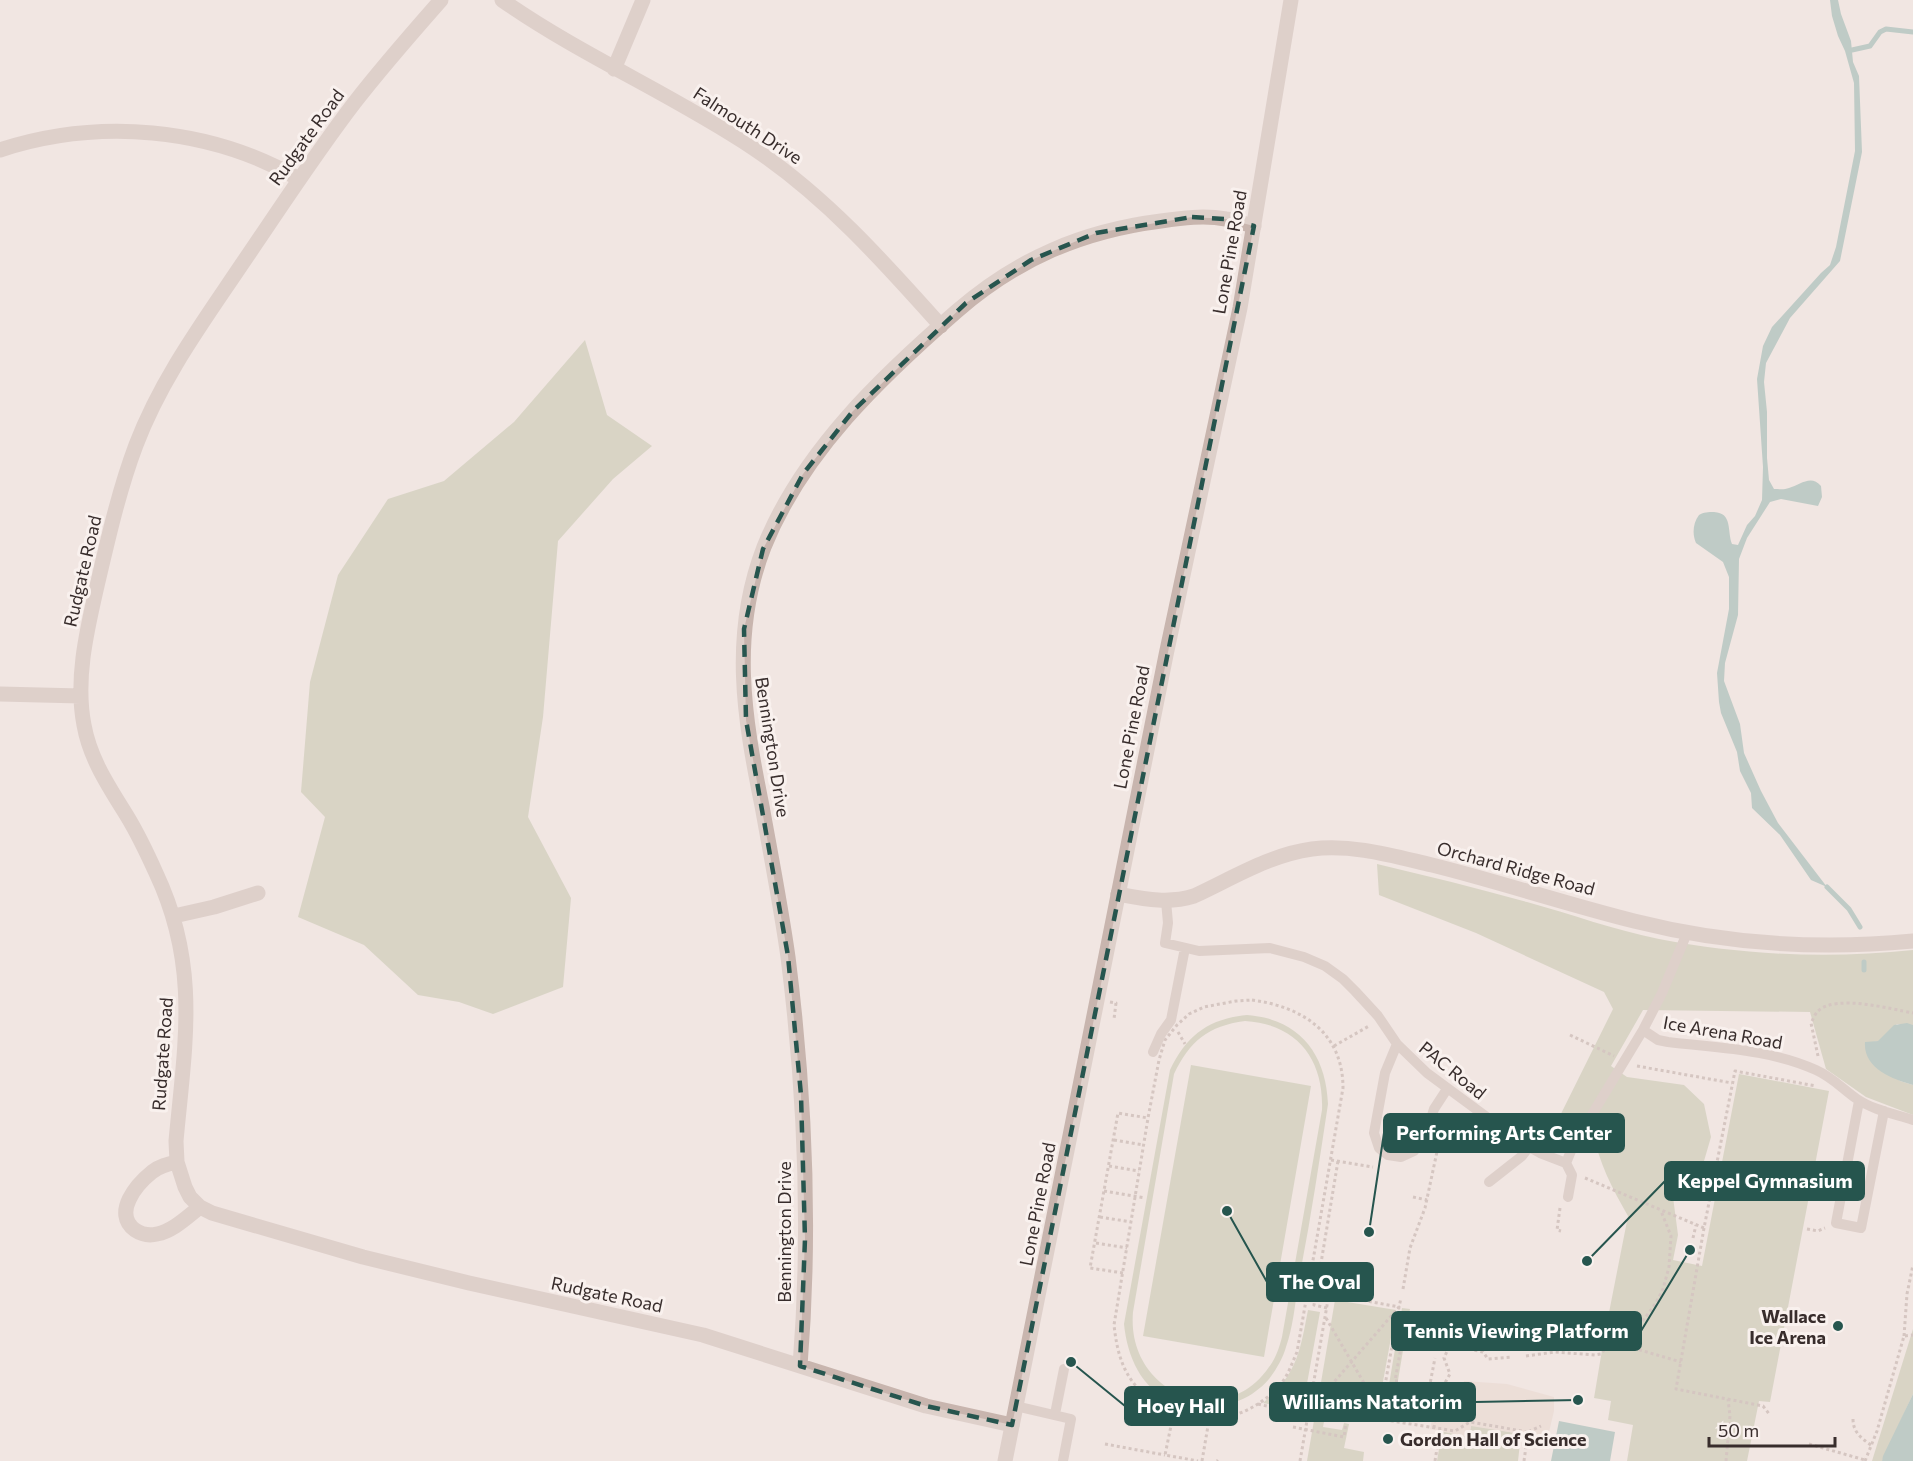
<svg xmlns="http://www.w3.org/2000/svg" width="1913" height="1461" font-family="Commissioner,sans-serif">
  <rect width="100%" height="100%" fill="#f1e6e2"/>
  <path fill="#bcbfa3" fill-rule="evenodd" d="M585 340 607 415 652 446 613 479 558 541 543 717 528 817 571 898 563 987 493 1014 459 1002 418 995 364 945 298 917 325 817 301 792 310 682 338 575 388 499 444 481 514 422Z
    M1377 864C1427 876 1477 888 1527 902 1571 914 1614 930 1659 939 1741 955 1829 959 1913 950V1025L1897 1024 1879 1041 1873 1042 1900 1081 1913 1085V1115L1866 1097 1826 1069 1810 1012 1643 1010 1611 1066 1627 1077 1684 1085 1704 1104 1711 1137 1704 1161 1687 1189 1673 1197 1678 1235 1673 1260 1702 1266 1739 1074 1829 1091 1770 1402 1759 1401 1747 1461H1627L1633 1425 1608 1420 1611 1401 1594 1398 1604 1338 1628 1216C1612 1188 1599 1163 1593 1132L1579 1123 1561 1141 1545 1146 1613 1009 1604 992 1476 933 1379 895Z
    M1247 1015C1299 1019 1326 1053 1328 1104 1319 1164 1310 1224 1298 1284 1295 1305 1293 1327 1286 1347 1283 1358 1276 1370 1269 1379 1245 1407 1207 1413 1173 1401 1141 1390 1127 1355 1124 1324L1170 1070C1187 1035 1208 1019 1247 1015ZM1245 1021C1297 1024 1324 1059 1322 1110L1282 1337C1279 1348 1276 1358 1269 1367 1224 1433 1126 1394 1133 1312L1174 1074C1190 1041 1208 1026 1245 1021Z
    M1191 1065 1311 1086 1264 1357 1143 1336Z
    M1335 1300 1396 1310 1378 1409 1318 1400Z
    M1402 1308 1410 1309 1393 1410 1385 1408Z
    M1308 1310 1320 1312 1302 1411 1263 1403C1297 1374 1300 1352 1308 1310Z
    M1913 1329V1394L1882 1461H1872Z
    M1316 1409 1326 1411 1323 1427 1342 1430 1344 1423 1349 1424 1344 1448 1364 1452 1363 1461H1307Z
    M1471 1425 1521 1434 1518 1461H1437L1442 1431 1469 1437Z"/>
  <path fill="#e7d4cb" d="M1464 1381 1507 1384 1554 1397V1411L1548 1436 1521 1434 1471 1426 1469 1437 1430 1429 1433 1416 1428 1414 1430 1403 1459 1408Z"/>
  <path fill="#84aba4" d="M1830 0H1838L1841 14 1851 41 1853 62 1859 76 1862 152 1840 261 1790 318 1766 363 1764 382 1767 412V458L1769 480 1774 489C1779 489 1784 490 1789 488 1800 485 1811 474 1821 486L1822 497 1818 506 1781 499 1770 502 1747 538 1739 559 1738 615 1725 663 1724 681 1740 724 1744 753 1761 791 1778 823 1827 887 1811 880 1780 835 1752 808 1751 793 1740 771 1737 752 1721 713 1719 702 1717 673 1729 609V577L1723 562 1696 543C1692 534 1693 523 1699 515 1704 512 1708 512 1714 512 1733 513 1727 531 1732 544L1738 545 1747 525 1755 516 1762 500 1763 467 1757 379 1763 346 1772 327 1821 273 1830 265 1836 247 1855 151 1854 83 1845 51 1838 36 1832 16Z
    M1907 1023 1913 1025V1085C1892 1079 1863 1068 1865 1042L1878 1041 1894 1025Z
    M1913 1394V1461H1882L1883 1456Z
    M1559 1421 1615 1432 1610 1461H1551Z"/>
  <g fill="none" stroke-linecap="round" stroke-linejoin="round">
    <path stroke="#84aba4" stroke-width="5" d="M1852 50 1870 46 1880 32 1886 29 1913 32
      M1827 887 1849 909 1860 927
      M1864 962V970"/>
    <path stroke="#b49f99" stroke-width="3" stroke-dasharray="3 3" stroke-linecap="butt" d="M1252 1000C1303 1007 1343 1033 1343 1088L1297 1352C1292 1363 1288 1376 1280 1385 1252 1417 1208 1428 1168 1414 1165 1404 1155 1401 1147 1396 1123 1378 1117 1352 1114 1325L1148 1118 1159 1060 1165 1040 1177 1025 1189 1014 1204 1007 1236 1001Z
      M1110 1002 1116 1003 1114 1019
      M1178 1032 1185 1044
      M1570 1035 1614 1056
      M1334 1046 1369 1026
      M1818 1056 1811 1023C1813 1019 1815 1014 1818 1011 1836 994 1891 1009 1913 1013
      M1637 1066 1732 1083
      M1114 1140 1143 1145
      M1331 1160 1373 1167
      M1109 1166 1139 1171
      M1585 1178 1704 1228 1735 1071 1816 1086
      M1104 1191 1145 1198
      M1413 1197 1427 1200
      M1560 1208 1557 1230 1561 1231
      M1100 1217 1131 1222
      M1704 1228 1676 1389 1763 1406 1770 1415
      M1807 1229 1818 1231 1825 1228
      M1693 1238 1696 1225
      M1096 1243 1127 1248
      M1302 1267 1312 1268
      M1123 1273 1090 1268 1118 1113 1148 1118
      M1403 1289 1410 1248 1425 1208 1438 1147 1435 1143
      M1327 1308 1314 1305 1338 1161
      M1326 1318 1378 1407 1381 1408
      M1545 1332 1609 1344 1630 1338 1656 1303 1663 1289 1669 1267 1671 1236 1661 1211
      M1904 1336 1907 1294 1913 1265
      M1616 1343 1681 1362
      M1526 1356 1555 1352 1595 1355 1601 1354 1604 1350 1605 1343
      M1398 1381H1395L1403 1336 1405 1337
      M1258 1404 1275 1408
      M1315 1404 1399 1307 1401 1298
      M1435 1407 1429 1415 1428 1421 1423 1420 1435 1358
      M1380 1413 1379 1419 1455 1431 1470 1422 1528 1432
      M1173 1416 1165 1455 1198 1461
      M1308 1416 1324 1419
      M1853 1419C1853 1432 1861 1438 1871 1445
      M1293 1427 1344 1437 1346 1423
      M1434 1428 1437 1397 1450 1374 1444 1358 1450 1345 1483 1352 1488 1359 1512 1357
      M1105 1444 1165 1455
      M1809 1444 1865 1460
      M1202 1461 1209 1420
      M1217 1461 1218 1460
      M1300 1461 1329 1294 1399 1307 1380 1413 1310 1403
      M1435 1461 1440 1429
      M1524 1461 1528 1432 1541 1426
      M1726 1461 1730 1416 1728 1399
      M1865 1461 1877 1431 1904 1336 1913 1335"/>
    <path stroke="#c8b5ae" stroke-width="10" d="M1166 901 1168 923 1165 943 1199 951 1270 948 1304 957 1325 966 1343 979 1355 991 1378 1016 1397 1044 1427 1073 1522 1143 1540 1153 1566 1163 1573 1146 1643 1030 1662 993 1687 933
      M1643 1030 1658 1040 1668 1042C1717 1048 1770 1049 1816 1070 1832 1077 1844 1090 1857 1099 1873 1110 1895 1114 1913 1120
      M1397 1044 1385 1073 1374 1133 1379 1148 1388 1155 1401 1157 1414 1151 1426 1135 1434 1109 1447 1089
      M1153 1052 1161 1034 1171 1020 1185 948
      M1859 1101 1836 1223 1861 1228 1884 1111
      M1566 1163 1572 1175 1568 1197
      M1489 1182 1522 1156 1529 1147
      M1016 1406 1071 1419 1063 1461
      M1055 1414 1064 1369"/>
    <path stroke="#c8b5ae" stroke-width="15" d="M441 0C412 33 382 67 355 102 315 154 279 210 242 264 203 322 161 379 136 445 119 490 108 539 97 586 87 630 75 679 84 725 90 759 109 787 127 816 138 834 147 853 156 873 200 966 185 1043 176 1141L177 1162 185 1187 190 1197 200 1207 212 1213 363 1257 469 1283 703 1335 926 1406 1012 1425
      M502 0C582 56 672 94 753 148 825 196 883 261 941 326
      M614 69 643 0
      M0 150C98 118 209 127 299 179
      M0 694 81 696
      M1118 894C1145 899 1168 904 1194 896 1233 878 1269 855 1312 849 1353 844 1393 856 1432 865 1500 882 1566 904 1634 921 1725 944 1820 950 1913 941
      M174 916 214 907 258 893
      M177 1162C168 1164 159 1166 152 1172 137 1184 112 1213 135 1230 141 1234 149 1236 157 1234 173 1231 187 1217 200 1207
      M800 1366C811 1230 805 1092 788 957 781 907 771 856 762 806 744 717 730 635 764 547 802 452 881 377 957 311 1017 259 1082 231 1161 221 1182 218 1204 215 1226 219 1235 220 1245 224 1254 226"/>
    <path stroke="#c8b5ae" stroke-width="15" d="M1005 1461 1166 655 1240 308 1291 0"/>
  </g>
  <path d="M0 0H1913V1461H0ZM1192 217 1226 219 1254 226 1012 1425 926 1406 800 1366 805 1239 801 1095 788 956 746 720 744 629 763 549 803 474 853 411 966 303 1031 260 1096 233Z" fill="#f1e6e2" fill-opacity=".55" fill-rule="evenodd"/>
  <path fill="none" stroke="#26554e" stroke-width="4.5" stroke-dasharray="12 8" stroke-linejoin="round" d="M1192 217 1226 219 1254 226 1012 1425 926 1406 800 1366 805 1239 801 1095 788 956 746 720 744 629 763 549 803 474 853 411 966 303 1031 260 1096 233Z"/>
  <g fill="#26554e" stroke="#f9f1ee" stroke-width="2">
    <circle cx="1838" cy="1326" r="6"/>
    <circle cx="1388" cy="1439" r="6"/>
  </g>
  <g text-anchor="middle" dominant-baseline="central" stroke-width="6" stroke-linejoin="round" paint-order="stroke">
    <g font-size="18" fill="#382d2c" stroke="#f9f1ee">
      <text transform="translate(748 125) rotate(33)">Falmouth Drive</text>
      <text transform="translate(306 137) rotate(-54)">Rudgate Road</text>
      <text transform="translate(1229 252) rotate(-80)">Lone Pine Road</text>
      <text transform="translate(82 571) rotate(-77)">Rudgate Road</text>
      <text transform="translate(1131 727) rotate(-79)">Lone Pine Road</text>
      <text transform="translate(773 747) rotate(81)">Bennington Drive</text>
      <text transform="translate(1516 868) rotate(15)">Orchard Ridge Road</text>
      <text transform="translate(1723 1032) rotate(10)">Ice Arena Road</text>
      <text transform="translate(162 1054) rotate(-86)">Rudgate Road</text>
      <text transform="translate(1453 1070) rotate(39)">PAC Road</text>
      <text transform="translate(1037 1204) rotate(-79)">Lone Pine Road</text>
      <text transform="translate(784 1232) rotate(-90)">Bennington Drive</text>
      <text transform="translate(607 1294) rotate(12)">Rudgate Road</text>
    </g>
    <g font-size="18" font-weight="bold" fill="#382d2c" stroke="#f9f1ee" text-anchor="end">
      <text x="1826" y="1316">Wallace<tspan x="1826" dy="21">Ice Arena</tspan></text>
      <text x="1400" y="1439" text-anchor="start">Gordon Hall of Science</text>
    </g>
  </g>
  <path fill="none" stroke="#26554e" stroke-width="2" d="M1369 1232L1384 1133M1587 1261L1665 1181M1227 1211L1267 1282M1690 1250L1641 1331M1578 1400L1475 1402M1071 1362L1125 1406"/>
  <g fill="#26554e" stroke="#f9f1ee" stroke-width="2">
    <circle cx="1369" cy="1232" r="6"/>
    <circle cx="1587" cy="1261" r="6"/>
    <circle cx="1227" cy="1211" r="6"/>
    <circle cx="1690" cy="1250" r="6"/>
    <circle cx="1578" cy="1400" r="6"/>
    <circle cx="1071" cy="1362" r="6"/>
  </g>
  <g fill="#26554e" stroke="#26554e" stroke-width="2">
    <rect x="1384" y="1114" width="240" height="38" rx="6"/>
    <rect x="1665" y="1162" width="199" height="38" rx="6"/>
    <rect x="1267" y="1263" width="106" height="38" rx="6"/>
    <rect x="1392" y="1312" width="249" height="38" rx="6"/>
    <rect x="1270" y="1383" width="205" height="38" rx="6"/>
    <rect x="1125" y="1387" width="112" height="38" rx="6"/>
  </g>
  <g font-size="20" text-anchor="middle" font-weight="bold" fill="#fff">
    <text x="1504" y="1140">Performing Arts Center</text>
    <text x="1765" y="1188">Keppel Gymnasium</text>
    <text x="1320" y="1289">The Oval</text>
    <text x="1516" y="1338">Tennis Viewing Platform</text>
    <text x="1372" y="1409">Williams Natatorim</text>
    <text x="1181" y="1413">Hoey Hall</text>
  </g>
  <path d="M1709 1437v9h126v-9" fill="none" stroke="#382d2c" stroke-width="3"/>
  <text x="1718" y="1437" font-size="18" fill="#382d2c" stroke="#f9f1ee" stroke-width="4.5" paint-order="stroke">50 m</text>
</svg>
